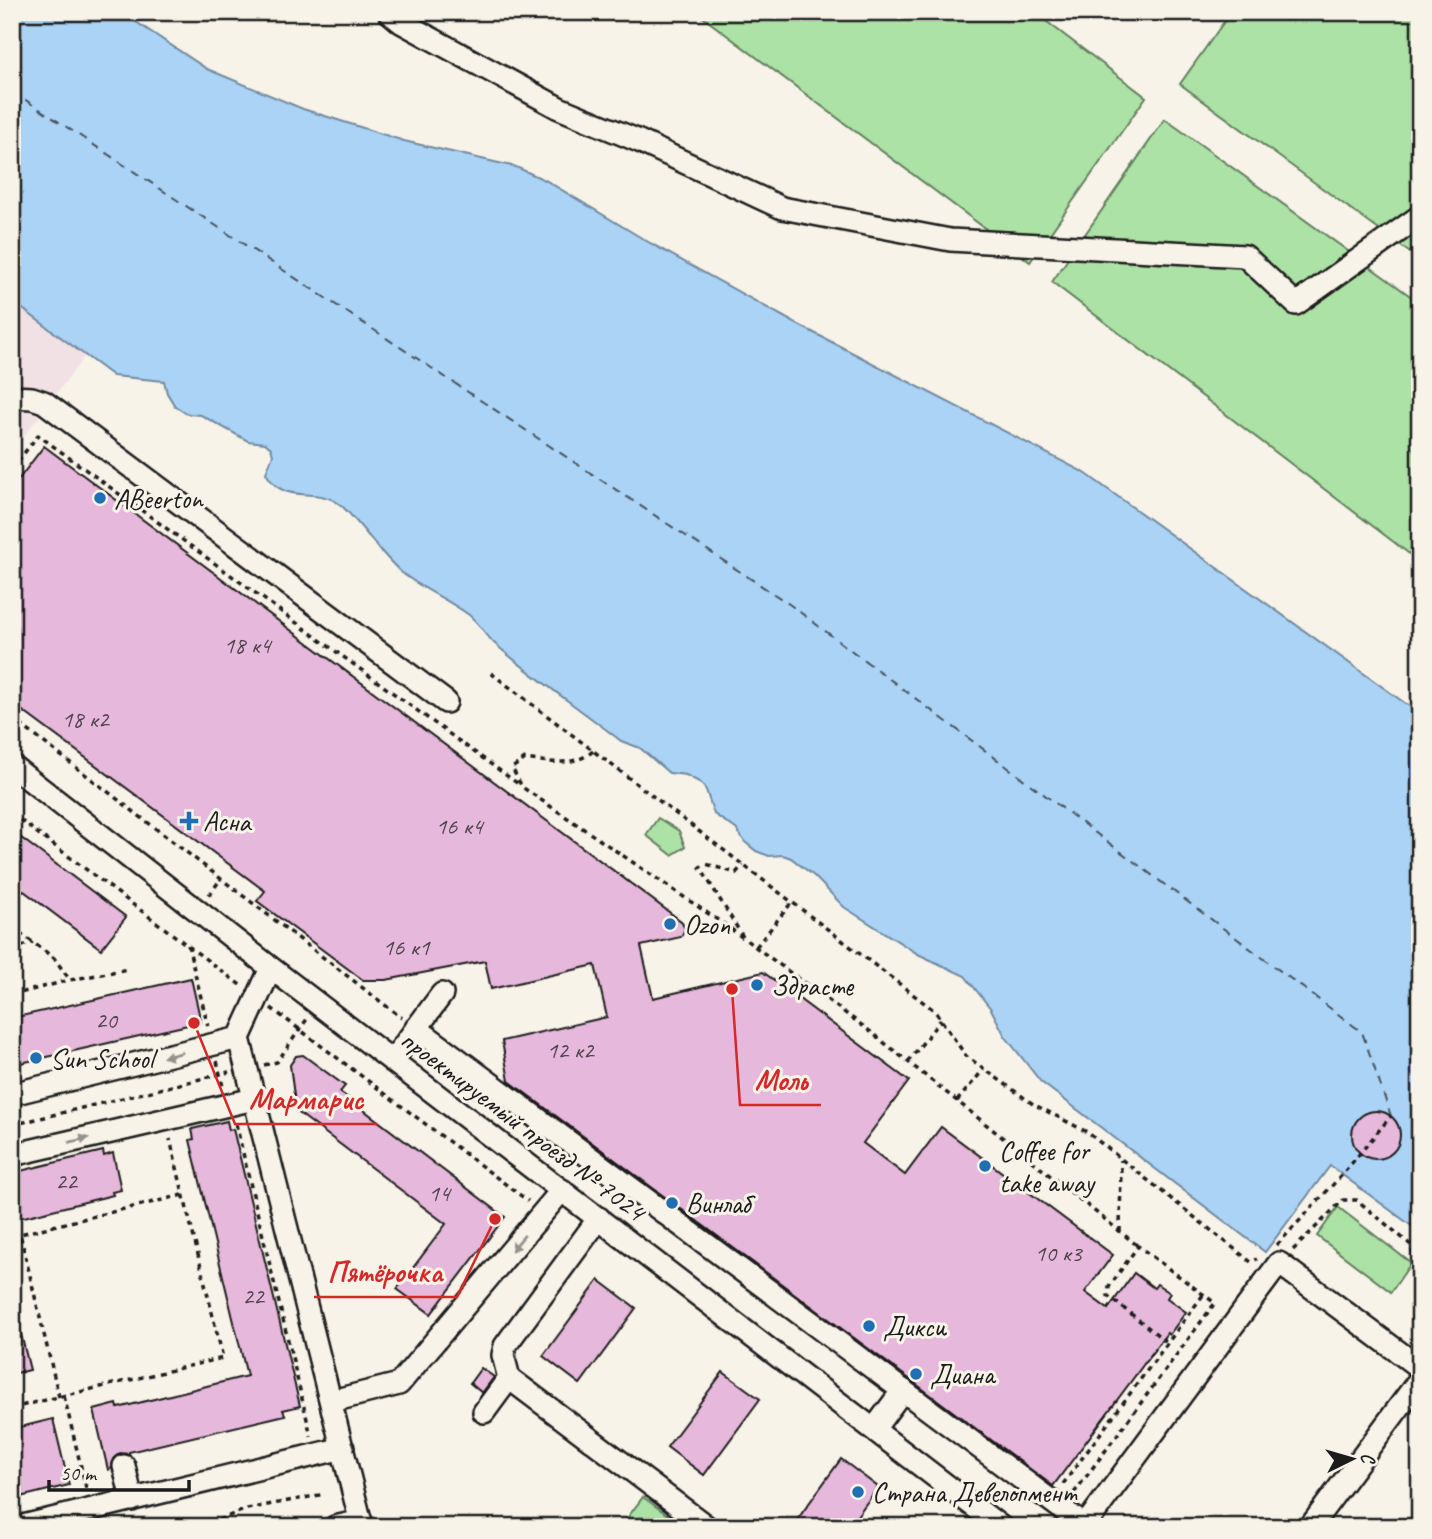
<svg xmlns="http://www.w3.org/2000/svg" width="1432" height="1539" font-family="Caveat,sans-serif">
  <rect width="100%" height="100%" fill="#f7f3e8"/>
  <filter id="ink" filterUnits="userSpaceOnUse"><feTurbulence type="fractalNoise" baseFrequency=".0143" numOctaves="2"/><feDisplacementMap in="SourceGraphic" scale="14" xChannelSelector="R" yChannelSelector="G"/><feConvolveMatrix kernelMatrix="1 2 1 2 8 2 1 2 1" color-interpolation-filters="sRGB"/></filter>
  <g filter="url(#ink)">
    <path fill="#f2e1e4" d="M12 301 85 356 12 452Z"/>
    <path fill="#ace2a5" stroke="#647f60" stroke-width="2" d="M696 12H1034L1146 97 1030 262Z
      M1231 12H1420V260L1180 84Z
      M1165 119 1420 303V562L1052 282Z
      M658 818 679 831 685 847 672 855 646 835Z
      M1338 1207 1411 1263 1391 1292 1317 1236Z
      M643 1497 684 1527H633L625 1521Z"/>
    <path fill="#abd3f6" stroke="#728a9f" stroke-width="2" d="M12 12H121L207 69 303 109 404 141 516 167 545 180 650 243 793 322 1085 473 1420 714V1232L1330 1166 1265 1252 1041 1082 1005 1036 991 1009 965 976 918 954 844 907 814 876 791 858 783 855 769 856 756 851 745 842 736 829 714 814 706 790 701 783 686 775 669 773 640 748 621 741C579 708 534 678 494 643 485 634 479 623 469 615 447 599 422 589 401 572 380 553 364 528 344 508 318 482 285 509 266 473L273 455 271 448 265 443 248 441 201 415 187 414 175 406 167 393 164 381 113 376 12 301Z"/>
    <g fill="none" stroke-linecap="round" stroke-linejoin="round">
      <path stroke="#47535d" stroke-width="2" stroke-dasharray="9 7" stroke-linecap="butt" d="M12 91 789 604 1362 1032 1391 1116"/>
    </g>
    <path fill="#e6b8db" stroke="#1c1c1c" stroke-width="2" d="M44 446 681 921 685 929 681 937 641 946 653 998 763 972 909 1081 863 1143 905 1175 941 1127 1113 1255 1085 1292 1108 1309 1134 1273 1154 1288 1157 1284 1170 1293 1167 1298 1186 1312 1169 1335 1167 1333 1053 1486 509 1081 502 1041 607 1017 595 965 491 989 485 961 386 980H363L257 901 265 891 12 703V488Z
      M12 831 126 917 101 949 12 882Z
      M191 978 201 1022 12 1065V1018Z
      M303 1055 345 1086 340 1092 505 1217 431 1314 397 1289 446 1224 296 1111 290 1065 296 1056Z
      M1352 1135a24 24 0 1 1 48 0a24 24 0 1 1-48 0Z
      M227 1121 229 1130 233 1129 300 1406 283 1410 285 1415 129 1452V1454L120 1453 115 1457 111 1469 108 1470 94 1410 117 1404 118 1408 247 1376 190 1140 194 1139 192 1129Z
      M103 1151 104 1156 113 1153 121 1190 112 1192 113 1195 12 1220V1173Z
      M599 1280 636 1308 580 1384 543 1356Z
      M18 1322 30 1370 12 1374V1323Z
      M481 1368 494 1377 482 1393 470 1383Z
      M723 1372 760 1399 704 1475 667 1447Z
      M53 1419 69 1485 12 1499V1429Z
      M841 1459 878 1487 849 1527H792Z"/>
    <g fill="none" stroke-linecap="round" stroke-linejoin="round">
      <defs>
        <path id="minor" d="M389 12 401 22 559 108 639 141 782 208 950 240 1245 256 1296 304 1420 216
          M12 397 32 398 44 402 446 702
          M12 766 271 968 1001 1527
          M271 968 239 1038 362 1527
          M416 1028 1085 1526
          M392 1061 442 994
          M12 1094 239 1038
          M12 1155 254 1099
          M599 1218 505 1346 503 1355 509 1378 707 1527
          M332 1401 399 1384 562 1190
          M484 1412 509 1378
          M874 1429 903 1390
          M124 1466 132 1500
          M19 1527 343 1448
          M335 1527 361 1521
          M1084 1527 1279 1263 1420 1368
          M1310 1527 1420 1379"/>
      </defs>
      <use href="#minor" stroke="#1c1c1c" stroke-width="26"/>
      <path stroke="#1c1c1c" stroke-width="3.5" stroke-dasharray="5 5" stroke-linecap="butt" d="M12 469 38 435 521 786
        M491 673 935 1011 966 1056 1033 1104 1087 1132 1251 1262 1257 1259
        M12 718 402 1018
        M593 751C575 767 547 762 525 759L512 768 522 787 731 929 867 1029 1138 1246
        M12 814 243 987
        M209 895 220 880
        M12 927 54 958 70 980 128 969
        M743 937 700 867 706 864 736 873 743 865
        M188 945 208 1026
        M756 947 792 902
        M12 950 33 942
        M12 995 70 980
        M271 1008 528 1201
        M217 1061 223 1087
        M908 1062 941 1019
        M264 1065 277 1062 307 1019
        M957 1101 984 1069
        M236 1124 311 1436
        M12 1125 229 1072
        M1120 1232 1121 1160
        M1277 1245 1341 1176 1391 1116
        M1413 1246 1420 1251
        M1293 1250 1343 1200H1357L1411 1245 1415 1261 1420 1265
        M64 1396 87 1492
        M59 1397 20 1234 183 1195
        M12 1408 223 1358 170 1139
        M1063 1484 1203 1295
        M1074 1493 1215 1303 1138 1246 1109 1287 1108 1296 1168 1343
        M725 1519 736 1527
        M200 1527 247 1509 325 1494"/>
      <use href="#minor" stroke="#f7f3e8" stroke-width="21"/>
    </g>
    <defs><path id="oneway-solid" d="M-6-.8H1V-3.2L6.5 0L1 3.2V.8H-6Z" transform="scale(1.75)"/></defs>
    <g fill="#94928c">
      <use href="#oneway-solid" transform="translate(173 1055) rotate(166)"/>
      <use href="#oneway-solid" transform="translate(79 1140) rotate(-13)"/>
      <use href="#oneway-solid" transform="translate(518 1243) rotate(130)"/>
    </g>
  </g>
  <g fill="#1f6fb2" stroke="#f7f3e8" stroke-width="2.5">
    <circle cx="100" cy="498" r="7"/>
    <path d="M185.5 810.5h7v7h7v7h-7v7h-7v-7h-7v-7h7z"/>
    <circle cx="670" cy="924" r="7"/>
    <circle cx="757" cy="985" r="7"/>
    <circle cx="36" cy="1058" r="7"/>
    <circle cx="985" cy="1166" r="7"/>
    <circle cx="672" cy="1203" r="7"/>
    <circle cx="869" cy="1326" r="7"/>
    <circle cx="916" cy="1374" r="7"/>
    <circle cx="858" cy="1492" r="7"/>
  </g>
  <g text-anchor="middle" dominant-baseline="central" stroke-width="6" stroke-linejoin="round" paint-order="stroke">
    <g font-size="24" fill="#4e434c">
      <text x="247" y="645">18 к4</text>
      <text x="85" y="719">18 к2</text>
      <text x="459" y="826">16 к4</text>
      <text x="406" y="947">16 к1</text>
      <text x="106" y="1020">20</text>
      <text x="570" y="1050">12 к2</text>
      <text x="66" y="1181">22</text>
      <text x="439" y="1193">14</text>
      <text x="1058" y="1253">10 к3</text>
      <text x="253" y="1296">22</text>
    </g>
    <g font-size="28" fill="#1c1c1c" stroke="#f7f3e8" text-anchor="start">
      <text x="114" y="498">ABeerton</text>
      <text x="203" y="821">Асна</text>
      <text x="684" y="924">Ozon</text>
      <text x="771" y="985">Здрасте</text>
      <text x="50" y="1058">Sun School</text>
      <text x="999" y="1150">Coffee for<tspan x="999" dy="32">take away</tspan></text>
      <text x="686" y="1203">Винлаб</text>
      <text x="883" y="1326">Дикси</text>
      <text x="930" y="1374">Диана</text>
      <text x="872" y="1492">Страна Девелопмент</text>
    </g>
    <g font-size="28" fill="#1c1c1c" stroke="#f7f3e8">
      <text transform="translate(523 1125) rotate(37)">проектируемый проезд № 7024</text>
    </g>
  </g>
  <path fill="none" stroke="#d62828" stroke-width="2.5" d="M732 989L740 1105H821M194 1023L235 1124H377M495 1219L457 1297H314"/>
  <g fill="#d62828" stroke="#f7f3e8" stroke-width="2.5">
    <circle cx="732" cy="989" r="7"/>
    <circle cx="194" cy="1023" r="7"/>
    <circle cx="495" cy="1219" r="7"/>
  </g>
  <g font-size="30" text-anchor="middle" font-weight="bold" fill="#d62828" stroke="#f7f3e8" stroke-width="6" stroke-linejoin="round" paint-order="stroke">
    <text x="781" y="1090">Моль</text>
    <text x="306" y="1109">Мармарис</text>
    <text x="385" y="1282">Пятёрочка</text>
  </g>
  <rect width="1432" height="1539" fill="none" stroke="#f7f3e8" stroke-width="42"/>
  <rect x="21" y="21" width="1390" height="1497" fill="none" stroke="#1c1c1c" stroke-width="2.5" filter="url(#ink)"/>
  <g transform="translate(1352 1459) rotate(85)" stroke="#f7f3e8" stroke-width="5" paint-order="stroke">
  <path d="M0-5L12 26L0 18L-12 26Z" fill="#1c1c1c"/>
  <text y="-10" font-size="19" font-weight="bold" text-anchor="middle" fill="#1c1c1c">С</text>
  </g>
  <path d="M49 1480v10h140v-10" fill="none" stroke="#1c1c1c" stroke-width="3.5"/>
  <text x="60" y="1480" font-size="21" fill="#1c1c1c" stroke="#f7f3e8" stroke-width="5" paint-order="stroke">50 m</text>
</svg>
